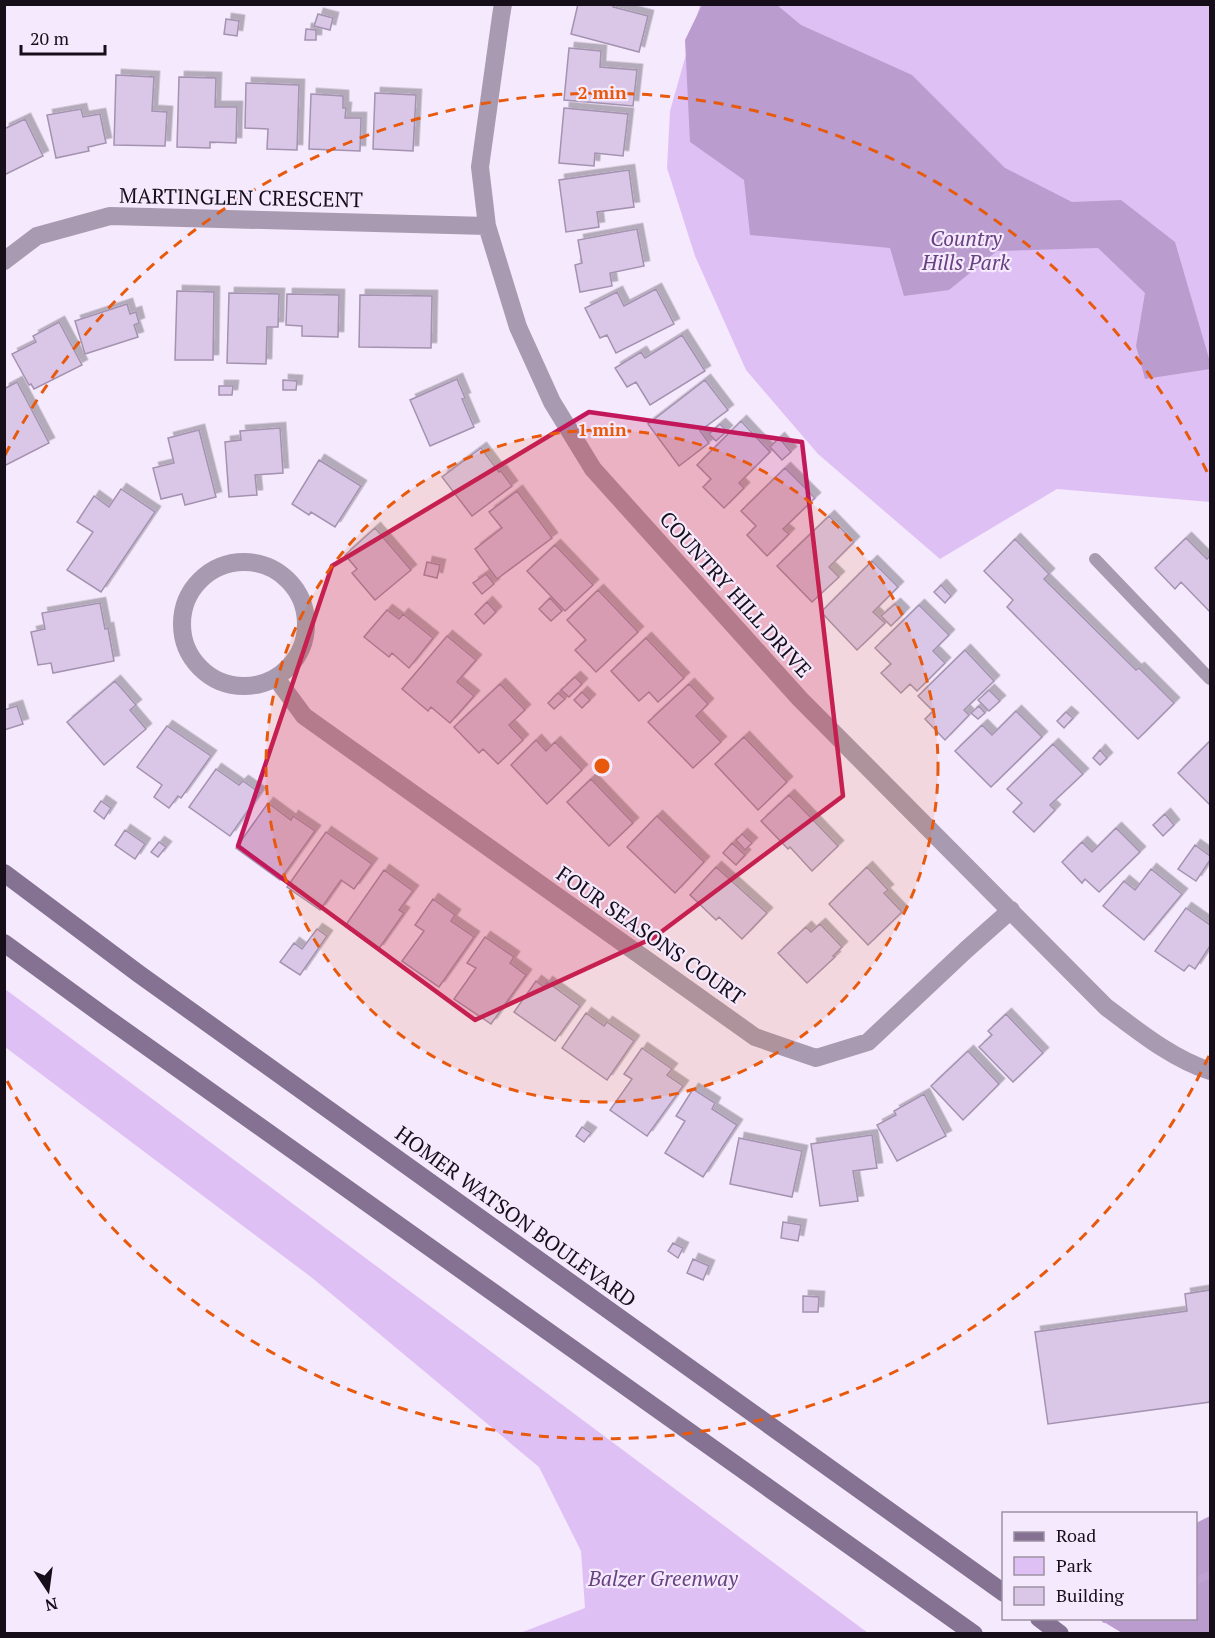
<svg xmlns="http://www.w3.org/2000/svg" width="1215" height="1638" font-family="'PT Serif',serif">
  <defs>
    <filter id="shadow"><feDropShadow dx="5.5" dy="-5.5" stdDeviation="0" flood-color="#0004"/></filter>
  </defs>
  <rect width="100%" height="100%" fill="#f5e9fd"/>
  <path fill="#dfc0f4" d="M700 5H1210V502L1057 489 940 559 818 454 746 370 695 256 667 168 670 111Z
    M5 989 868 1633H520L585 1608 581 1551 539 1467 311 1277 5 1047Z"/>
  <path fill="#ba9ccf" d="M702 5H777L801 25 912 75 1005 168 1072 202 1121 200 1175 242 1210 362V369L1145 379 1136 346 1145 293 1098 248 997 251 949 290 904 296 890 248 750 235 744 180 690 142 685 40Z
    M1210 1516V1633H1122L1099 1619 1196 1618V1523Z"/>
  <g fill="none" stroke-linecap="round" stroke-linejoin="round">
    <path stroke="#bfa1d4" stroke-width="8" d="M1196 1581 1210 1574
      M1105 1619 1107 1618"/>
  </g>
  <path fill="#dac7e7" stroke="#a492b0" stroke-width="1.5" filter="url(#shadow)" d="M578 4H613V7L648 16 639 52 571 34Z
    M318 14 333 18 330 30 314 26Z
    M226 19 239 21 237 36 224 34Z
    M306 29 316 30V40H305Z
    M569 48 601 51 600 67 637 70 633 106 564 100Z
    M116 75 154 77 152 111 167 112 165 146 114 145Z
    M179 77 216 78 215 107H237L236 143 210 142V148L177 147Z
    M246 83 299 85 297 150 267 149 268 129 245 128Z
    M375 93 416 95 413 151 373 149Z
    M311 94 343 96V108H346L345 118H361L360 151 309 149Z
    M564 108 628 114 623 156 595 153 594 166 559 163Z
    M81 109 83 117 100 114 106 143 88 147 89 151 56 158 47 115Z
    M25 119 43 156 4 175V129Z
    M629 170 634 207 597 212 599 227 566 232 559 180Z
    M637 229 644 266 610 273 612 286 580 292 575 265 582 263 578 240Z
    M656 289 674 324 616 353 607 335 600 338 585 308 617 292 624 306Z
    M177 291 214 292 213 360H175Z
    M229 293 279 294 278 327H267L266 364 227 363Z
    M287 294 339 295 338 337 302 336V326L286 325Z
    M360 295 432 296 431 348 359 347Z
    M127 304 130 314 136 312 139 323 134 325 138 337 85 354 75 321Z
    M59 322 82 365 34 389 31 384 29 385 12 354 36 342 33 336Z
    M682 335 705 371 650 405 636 382 627 387 615 368 641 352 645 358Z
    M457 379 465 398 462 399 474 427 430 446 410 400Z
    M283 380 297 381 296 390H283Z
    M705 380 728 410 700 431 709 443 679 466 648 424Z
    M17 382 49 443 4 466V389Z
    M219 386H233L232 395H219Z
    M741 421 770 452 739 483 744 488 724 508 703 487 711 479 697 465Z
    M720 424 727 431 716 441 709 434Z
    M280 428 283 473 255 475 257 495 229 497 225 442 241 440 240 431Z
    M199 430 216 497 185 505 182 494 161 499 153 468 174 463 168 438Z
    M779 438 791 452 782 460 770 447Z
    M481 448 499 472 501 471 512 486 472 516 442 477Z
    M319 460 361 486 335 527 311 512 309 515 292 504Z
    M785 468 815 498 783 529 789 534 767 556 747 535 756 526 741 511Z
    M121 489 155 512 101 592 67 570 93 532 77 522 94 496 109 507Z
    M517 491 552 538 497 579 475 549 502 528 489 512Z
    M829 516 854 542 829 567 839 577 812 602 777 566Z
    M375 528 411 570 375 600 352 573 357 569 345 555Z
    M1186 538 1207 559 1210 555V612L1181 582 1175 589 1155 568Z
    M1015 539 1049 574 1044 579 1136 670 1139 668 1174 703 1138 739 1007 607 1013 600 984 571Z
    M555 545 593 585 565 611 527 571Z
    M872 561 898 587 873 612 885 623 857 650 821 612Z
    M427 562 440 565 437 578 424 575Z
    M486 574 494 584 482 594 473 583Z
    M941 585 951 596 945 603 934 592Z
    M598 590 638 632 596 672 575 650 586 640 567 620Z
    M550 598 562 611 551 621 539 609Z
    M487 602 496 612 484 624 475 614Z
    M100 603 105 629 108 628 114 661 53 673 51 663 38 665 31 632 45 629 42 613Z
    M895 604 904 613 891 626 881 616Z
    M919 605 949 635 933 651 945 663 917 691 910 684 901 693 881 673 891 664 875 648Z
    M387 610 399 619 403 614 433 638 409 668 392 653 389 657 364 637Z
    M447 636 476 660 457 682 474 696 450 723 431 707 428 711 402 689Z
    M646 638 684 678 658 702 649 692 639 701 611 671Z
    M965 650 994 681 964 710 969 715 945 740 925 719 933 711 918 696Z
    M575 677 582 684 569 697 561 690Z
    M115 681 136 705 130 710 146 729 104 765 67 722Z
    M500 684 525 710 509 725 523 740 498 764 483 749 479 753 454 727Z
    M689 684 708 704 696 716 721 742 693 768 648 722Z
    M989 690 1000 701 989 711 978 700Z
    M582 692 590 700 582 708 574 700Z
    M558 693 565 699 554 709 548 703Z
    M17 706 23 724 4 730V710Z
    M979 706 985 713 978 719 971 713Z
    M1016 711 1042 737 991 787 955 751 982 725 992 735Z
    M1066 712 1073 718 1064 728 1057 721Z
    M167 726 211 756 181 798 178 796 169 808 154 797 162 785 137 767Z
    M744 737 787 782 758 810 715 764Z
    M536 740 546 751 555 742 582 770 547 804 511 765Z
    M1209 742 1210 743V805L1178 773Z
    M1053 744 1083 774 1050 805 1055 810 1034 832 1013 812 1022 803 1007 789Z
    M1100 750 1107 758 1100 765 1093 758Z
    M216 769 239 785 243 781 260 793 230 836 189 807Z
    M591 779 633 823 609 846 567 802Z
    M789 795 838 846 812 871 790 847 788 849 761 821Z
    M101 801 111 808 104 819 94 811Z
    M268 803 291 820 293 816 315 831 280 880 236 848Z
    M1165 814 1174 825 1163 836 1153 825Z
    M657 816 704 862 675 893 627 847Z
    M1116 828 1140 852 1099 892 1085 879 1082 883 1062 862 1082 842 1092 852Z
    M125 830 145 844 135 859 115 845Z
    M326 832 372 864 354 889 341 880 320 910 287 887Z
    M742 834 752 843 745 850 736 840Z
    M159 842 166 847 158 857 151 852Z
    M732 843 745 855 736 865 723 853Z
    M1195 845 1210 856V860L1196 881 1178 869Z
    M716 867 767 913 742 939 719 917 716 920 690 895Z
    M867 867 888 890 884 893 902 912 868 945 829 904Z
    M1151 869 1182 894 1144 940 1103 906 1124 881 1135 890Z
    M384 870 413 891 399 910 404 913 378 950 345 926Z
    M433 899 455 915 451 921 474 937 439 987 402 961 424 931 415 925Z
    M1186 908 1210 925V946L1195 969 1189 965 1184 971 1155 951Z
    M820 924 842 947 833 956 835 957 807 983 778 953 806 927 811 932Z
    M317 929 327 936 300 975 280 962 294 943 302 949Z
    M485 937 514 957 510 963 526 975 491 1024 454 999 476 968 467 963Z
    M536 981 544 987 547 982 580 1006 555 1041 514 1012Z
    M586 1013 604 1026 607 1022 634 1041 607 1080 562 1048Z
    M1006 1014 1043 1053 1013 1082 979 1047 992 1035 988 1031Z
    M642 1048 672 1069 667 1075 683 1086 647 1136 610 1110 632 1079 624 1074Z
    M968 1051 999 1084 963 1120 931 1086Z
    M693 1089 715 1103 712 1109 737 1125 703 1177 665 1153 685 1121 676 1116Z
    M924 1094 946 1136 897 1161 877 1125 896 1115 894 1111Z
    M582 1127 591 1133 584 1142 576 1136Z
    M872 1135 877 1168 853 1171 858 1201 820 1206 811 1144Z
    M739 1138 802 1151 792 1197 730 1184Z
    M783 1222 801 1225 798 1241 781 1238Z
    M673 1243 683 1248 678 1258 668 1251Z
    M693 1259 709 1266 703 1280 687 1273Z
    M1210 1290V1402L1048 1424 1035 1332 1187 1311 1185 1294Z
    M803 1296 819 1297 818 1312H803Z"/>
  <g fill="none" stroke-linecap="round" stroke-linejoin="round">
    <path stroke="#a79ab1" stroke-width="12" d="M1095 559 1210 679"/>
    <path stroke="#a79ab1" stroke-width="18" d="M503 4 501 16 480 167 487 226 518 327 552 402 593 469 800 699 1106 1007C1137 1030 1172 1059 1210 1071
      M4 261 37 236 110 216 487 226
      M182 624a62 62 0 1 1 124 0a62 62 0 1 1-124 0Z
      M276 678 304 716 755 1037 816 1058 868 1042 967 949 1011 910"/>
    <path stroke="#857292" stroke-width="18" d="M4 873 139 974 1004 1593
      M4 943 104 1016 974 1634
      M1039 1618 1060 1634"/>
  </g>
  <path fill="#c2185b" fill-opacity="0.2" stroke="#c2185b" stroke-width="4.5" stroke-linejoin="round" d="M589 412 802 442 843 796 653 938 475 1020 238 846 332 566Z"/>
  <circle cx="602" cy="766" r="336" fill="#e8590c" fill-opacity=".12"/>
  <g fill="none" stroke="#e8590c" stroke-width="3" stroke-dasharray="10 8">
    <circle cx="602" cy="766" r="336"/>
    <path d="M1209 1056A673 673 0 0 1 5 1077M5 455A673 673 0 0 1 1209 476"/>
  </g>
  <g text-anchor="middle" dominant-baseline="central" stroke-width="4.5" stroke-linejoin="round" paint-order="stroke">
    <g font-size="21" fill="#160f1a" stroke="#f5e9fd">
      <text transform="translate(241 197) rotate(1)">MARTINGLEN CRESCENT</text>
      <text transform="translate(736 594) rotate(48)">COUNTRY HILL DRIVE</text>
      <text transform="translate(651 935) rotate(35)">FOUR SEASONS COURT</text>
      <text transform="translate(516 1216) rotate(36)">HOMER WATSON BOULEVARD</text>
    </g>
    <g font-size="21" font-style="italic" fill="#684181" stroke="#f5e9fd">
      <text x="966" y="238">Country<tspan x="966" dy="24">Hills Park</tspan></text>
      <text x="663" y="1578">Balzer Greenway</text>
    </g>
  </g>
  <circle cx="602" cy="766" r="9" fill="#e8590c" stroke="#f5e9fd" stroke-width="3"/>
  <g font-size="18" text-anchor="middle" font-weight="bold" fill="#e8590c" stroke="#f5e9fd" stroke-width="4.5" stroke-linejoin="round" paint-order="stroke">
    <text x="602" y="99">2 min</text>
    <text x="602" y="436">1 min</text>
  </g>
  <rect width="1215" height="1638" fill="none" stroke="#160f1a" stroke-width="12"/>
  <rect x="1002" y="1512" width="195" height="108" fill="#f5e9fd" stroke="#9c92a2" stroke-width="1.5"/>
  <rect x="1014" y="1532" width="30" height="9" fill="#857292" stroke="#9c92a2" stroke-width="1.5"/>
  <text x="1056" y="1542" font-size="18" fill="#160f1a">Road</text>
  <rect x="1014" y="1557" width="30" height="18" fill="#dfc0f4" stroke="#9c92a2" stroke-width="1.5"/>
  <text x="1056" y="1572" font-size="18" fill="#160f1a">Park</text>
  <rect x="1014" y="1587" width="30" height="18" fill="#dac7e7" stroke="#9c92a2" stroke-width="1.5"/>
  <text x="1056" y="1602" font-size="18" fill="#160f1a">Building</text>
  <g transform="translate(48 1590) rotate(167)" stroke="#f5e9fd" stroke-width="4.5" paint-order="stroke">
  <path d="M0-4.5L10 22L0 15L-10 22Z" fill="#160f1a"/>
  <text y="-9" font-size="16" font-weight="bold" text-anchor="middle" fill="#160f1a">N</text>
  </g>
  <path d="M21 45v9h84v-9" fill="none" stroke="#160f1a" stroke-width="3"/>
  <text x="30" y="45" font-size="18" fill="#160f1a" stroke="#f5e9fd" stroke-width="4.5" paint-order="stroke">20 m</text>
</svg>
